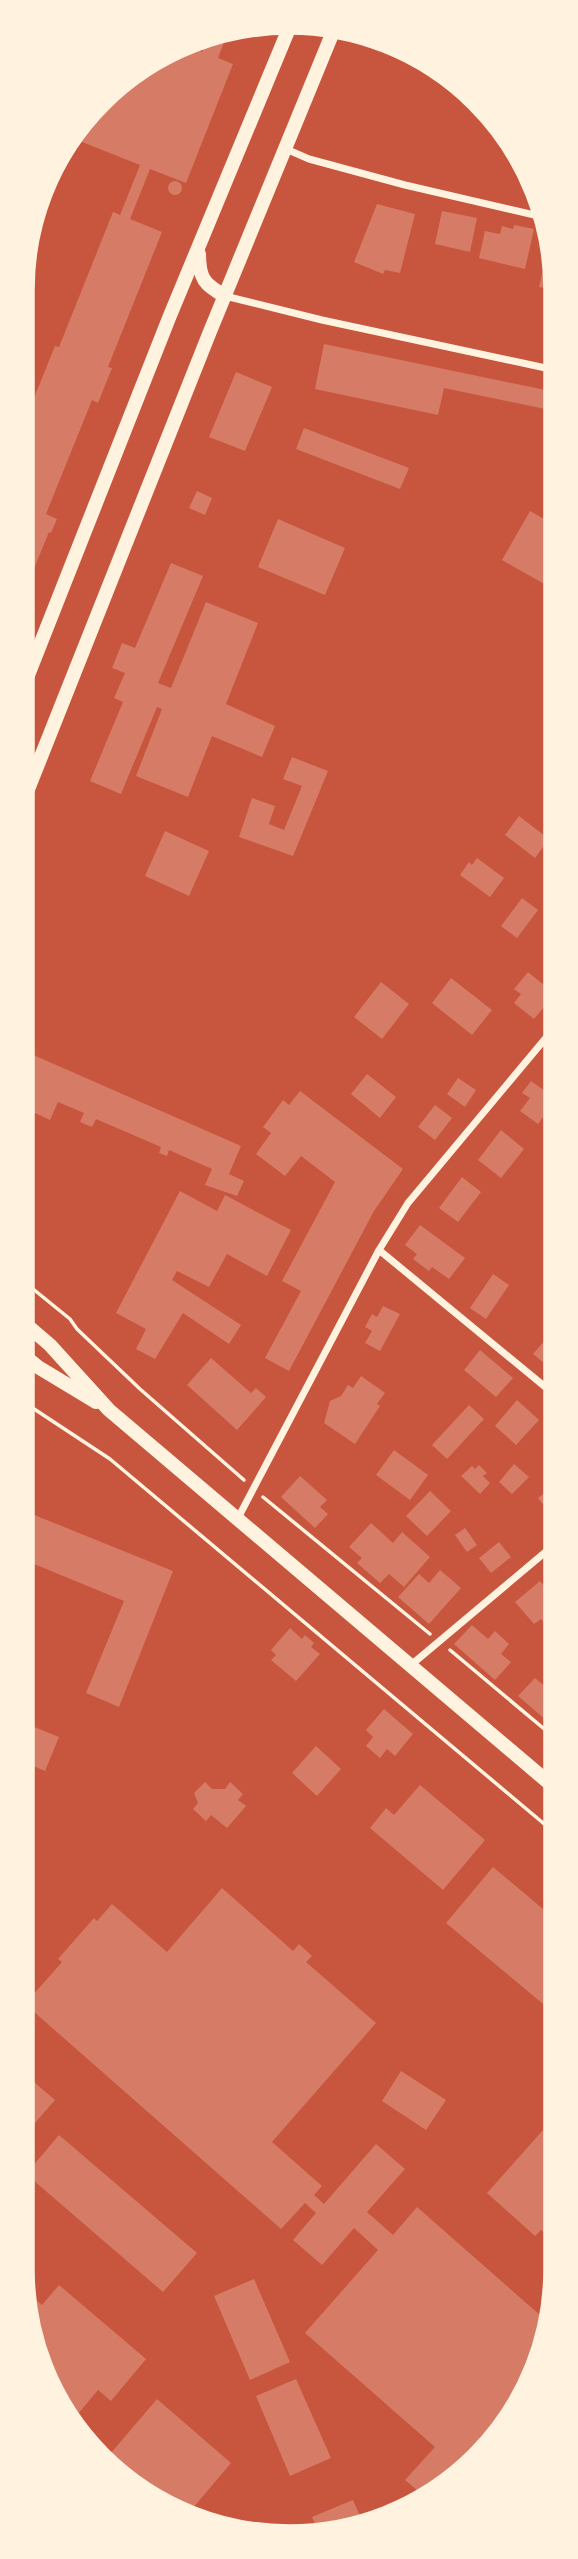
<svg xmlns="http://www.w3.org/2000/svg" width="578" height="2559" font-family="'Work Sans',sans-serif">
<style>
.building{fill:#d67c66}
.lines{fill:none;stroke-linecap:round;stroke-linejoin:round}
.path{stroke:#fff3e0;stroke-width:3.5}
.minor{stroke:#fff3e0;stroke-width:7}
.primary{stroke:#fff3e0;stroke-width:14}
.rim{fill:none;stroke:#fff3e0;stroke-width:3.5}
</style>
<rect width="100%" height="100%" fill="#c8553d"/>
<path class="building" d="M220 30 228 32 218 58 233 64 186 183 150 169 130 219 162 232 108 367 112 368 98 403 92 400 46 514 57 519 51 533 49 532 23 595V425L55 346 59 347 113 212 120 215 140 165 72 138 126 76 187 46 202 52 208 36Z
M168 188a7 7 0 1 1 14 0a7 7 0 1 1-14 0Z
M377 204 415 214 400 273 385 270 383 274 354 262Z
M442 211 477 218 470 252 435 244Z
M514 225 534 229 525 269 479 258 485 231 500 234 502 226 513 229Z
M550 239 555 254V290L539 287Z
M324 344 555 392V411L444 388 438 415 315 389Z
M236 372 272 387 245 451 209 437Z
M304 428 409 468 400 489 296 449Z
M197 491 212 498 205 515 189 508Z
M530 511 555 525V590L502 560Z
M278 519 345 548 325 595 258 567Z
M171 563 203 576 158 683 171 688 206 602 258 623 226 704 275 726 262 757 212 736 188 797 136 776 162 709 157 707 121 794 90 781 123 702 114 698 125 673 112 668 122 643 135 648Z
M292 757 328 771 293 856 239 837 252 798 275 806 269 824 284 830 302 786 283 779Z
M555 794V814L545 807Z
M519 816 549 839 535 858 505 835Z
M165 831 209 851 189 896 145 876Z
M477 858 504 878 490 897 460 875 469 862 472 865Z
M522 898 538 910 517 938 501 926Z
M528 972 555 994 534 1019 514 1003 521 994 514 989Z
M451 978 492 1010 472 1035 432 1003Z
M381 982 409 1004 382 1039 354 1017Z
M22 1050 241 1146 229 1174 244 1181 237 1196 205 1185 212 1169 169 1150 167 1156 159 1153 161 1147 96 1119 92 1127 80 1122 84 1113 58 1102 50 1120 22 1107Z
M367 1074 396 1097 380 1118 351 1094Z
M458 1078 476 1090 465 1107 447 1094Z
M531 1081 555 1098V1101L538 1124 520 1111 530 1098 522 1093Z
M300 1091 403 1169 374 1211 289 1371 265 1358 301 1291 282 1281 335 1182 301 1156 285 1176 256 1154 271 1133 263 1127 283 1100 289 1105Z
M435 1105 452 1118 435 1140 418 1127Z
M501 1130 524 1149 501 1178 478 1160Z
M462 1177 481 1192 458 1222 439 1208Z
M180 1191 217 1211 225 1195 291 1230 267 1276 227 1254 209 1287 177 1271 172 1280 241 1325 229 1344 183 1313 155 1359 136 1349 146 1329 116 1313Z
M420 1225 465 1258 449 1279 432 1267 429 1271 413 1259 417 1254 405 1245Z
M493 1274 509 1285 486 1319 470 1308Z
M383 1306 400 1314 380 1351 365 1343 372 1331 365 1327 372 1314 377 1317Z
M553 1331 555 1333V1372L533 1354Z
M480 1350 513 1378 496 1397 464 1370Z
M211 1358 251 1393 256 1388 266 1397 237 1430 187 1385Z
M361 1376 385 1393 377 1404 380 1406 355 1444 324 1423 330 1401 341 1396 348 1385 353 1388Z
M517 1400 539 1420 516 1445 495 1426Z
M469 1405 484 1419 447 1459 432 1445Z
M394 1450 428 1475 410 1500 376 1475Z
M514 1464 529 1477 512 1494 499 1482Z
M479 1465 487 1473 483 1476 490 1483 480 1494 461 1476 472 1466 475 1469Z
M300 1476 327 1500 320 1507 328 1514 315 1528 281 1497Z
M555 1479V1519L538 1498 547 1491 544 1487Z
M430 1491 451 1511 427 1536 406 1516Z
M22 1510 173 1571 119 1707 86 1693 124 1601 22 1559Z
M371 1523 393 1543 402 1532 430 1557 404 1587 389 1574 380 1583 357 1563 362 1558 349 1547Z
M465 1528 477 1545 467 1552 455 1535Z
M499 1542 511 1557 491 1573 479 1558Z
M440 1570 461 1588 429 1624 398 1597 419 1574 429 1583Z
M540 1581 555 1599V1605L550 1609 555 1614V1626L550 1630 541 1619 534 1624 515 1602Z
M472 1625 488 1639 495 1631 509 1644 501 1654 511 1662 495 1680 454 1644Z
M290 1628 302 1639 305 1635 314 1643 311 1647 320 1654 296 1681 271 1660 276 1655 271 1650Z
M535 1678 555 1695V1713L547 1721 518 1696Z
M384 1709 413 1734 395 1756 387 1749 380 1758 366 1746 373 1737 366 1730Z
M22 1722 59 1737 45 1771 22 1761Z
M316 1746 341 1769 317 1796 292 1773Z
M205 1782 212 1789H225L230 1782 243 1794 238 1800 246 1806 227 1828 211 1815 206 1821 193 1809 198 1803 194 1793Z
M420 1785 485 1840 443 1890 370 1828 386 1808 394 1815Z
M493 1867 555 1919V2014L446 1923Z
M222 1888 293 1951 299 1944 312 1956 306 1962 376 2023 272 2142 322 2186 314 2195 324 2204 376 2144 405 2169 367 2212 393 2235 417 2207 549 2323 522 2401 452 2482 425 2497 405 2480 435 2447 305 2333 378 2250 354 2228 322 2265 293 2240 316 2213 305 2203 281 2229 25 2004 62 1962 58 1959 94 1918 97 1921 112 1904 167 1952Z
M21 2071 55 2100 21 2139Z
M401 2071 446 2100 426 2130 382 2101Z
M543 2130 555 2141V2242L541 2230 535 2236 487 2193Z
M59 2135 197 2253 163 2292 26 2174Z
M254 2279 290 2362 250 2380 214 2296Z
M59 2285 146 2359 111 2401 98 2390 72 2421 41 2372 25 2291 42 2305Z
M296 2379 331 2458 290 2476 256 2396Z
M157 2399 231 2463 187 2515 170 2510 105 2460Z
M353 2500 364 2525 318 2531 312 2517Z"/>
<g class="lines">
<path class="path" d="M22 1280 70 1319 77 1329 140 1389 244 1480
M22 1401 110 1459 555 1833
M263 1497 430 1634
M450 1650 555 1738"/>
<path class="minor" d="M286 149 309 159 405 185 543 217
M225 296 322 320 555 370
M379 1250 555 1395
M238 1518 379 1250 408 1203 555 1027
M411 1665 555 1544"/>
<path class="primary" d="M199 254C199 279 205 285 225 296
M23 688 169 318 290 26
M23 802 209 334 335 27
M22 1321 50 1345 109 1410 555 1788
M22 1354 38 1367 96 1402"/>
</g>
<path d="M0 0H578V2559H0ZM289 33H289A256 256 0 0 1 545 289V2270A256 256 0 0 1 289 2526H289A256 256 0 0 1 33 2270V289A256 256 0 0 1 289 33Z" fill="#fff3e0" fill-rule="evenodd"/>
<path class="rim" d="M289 33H289A256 256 0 0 1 545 289V2270A256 256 0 0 1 289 2526H289A256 256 0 0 1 33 2270V289A256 256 0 0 1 289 33Z"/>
</svg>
